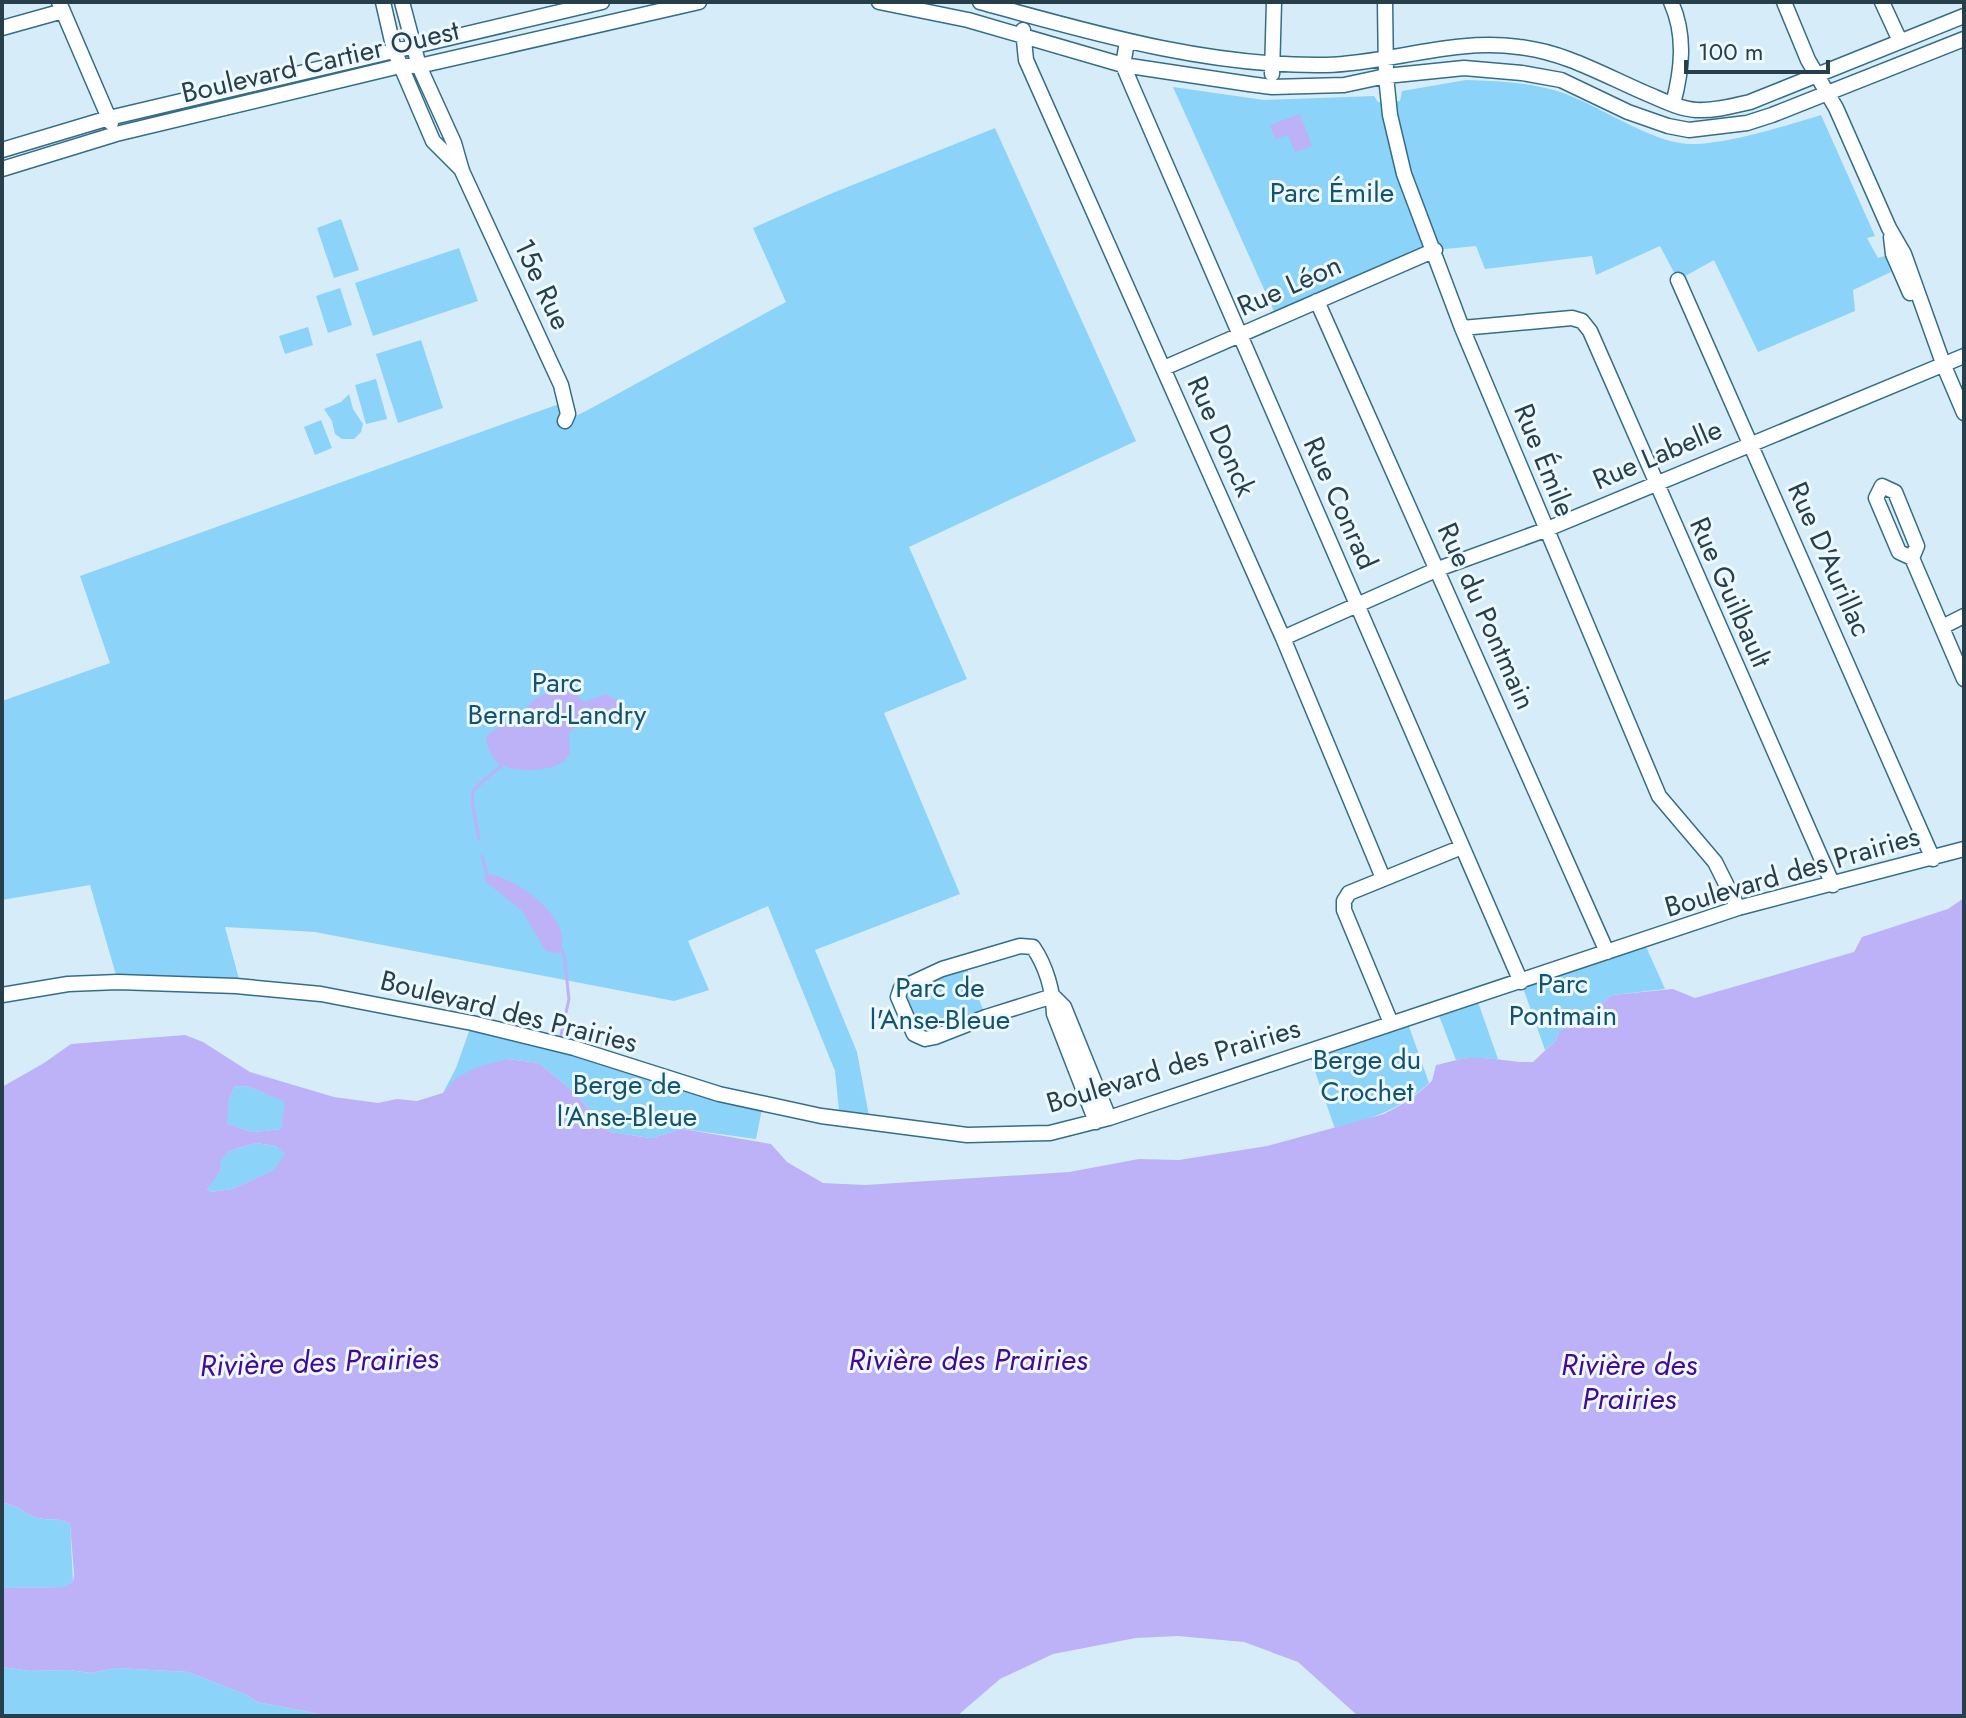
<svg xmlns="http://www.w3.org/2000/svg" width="1966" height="1718" font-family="Jost,sans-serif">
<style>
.green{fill:#8bd3f8}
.water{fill:#bdb2f8;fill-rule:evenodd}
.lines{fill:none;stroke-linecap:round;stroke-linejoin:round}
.stream{stroke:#bdb2f8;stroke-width:3}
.minor-casing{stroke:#346d89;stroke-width:17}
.minor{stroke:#fff;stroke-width:14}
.labels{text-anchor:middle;stroke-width:6;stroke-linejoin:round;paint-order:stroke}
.street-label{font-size:28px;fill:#273f4b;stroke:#edf8ff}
.park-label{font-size:28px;fill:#125470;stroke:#edf8ff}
.water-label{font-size:30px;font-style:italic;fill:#450997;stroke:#edf8ff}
</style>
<rect width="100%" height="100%" fill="#d6edf9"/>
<path class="green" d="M1466 80C1496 81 1528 82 1557 91 1597 103 1648 142 1689 144 1725 145 1785 126 1821 115L1875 236 1867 238 1878 258 1885 256 1891 272 1853 290 1855 311 1758 352 1714 260 1678 280 1660 246 1596 275 1592 256 1485 269 1476 246 1435 250 1277 318 1173 87 1264 100 1374 96 1378 102 1400 101 1402 91Z
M995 128 1136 441 909 547 967 679 884 713 960 894 815 950 857 1052 869 1116 839 1110 835 1071 768 906 688 941 709 990 674 1001 315 932 225 927 239 979 116 975 90 885 2 900V701L110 663 80 576 559 404 565 421 586 411 786 302 753 228 830 194Z
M341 219 359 270 334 278 317 228Z
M459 248 478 301 373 336 355 283Z
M340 288 352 325 328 333 316 296Z
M308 327 313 345 285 354 279 336Z
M421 340 443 408 398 423 376 354Z
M376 379 387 419 366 424 355 385Z
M349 394 353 409 363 424 361 432 354 439H342L335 434 332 421 324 409 341 402Z
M321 420 332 448 315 455 304 427Z
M1643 940 1665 989 1612 995 1579 1023 1559 1031 1556 1040 1545 1050 1521 982Z
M965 964 986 1017 935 1037 914 1034 901 988Z
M1478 1002 1498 1059 1468 1058 1456 1060 1436 1008Z
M1406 1018 1429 1083C1399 1110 1373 1118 1335 1129L1308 1051Z
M472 1023 763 1104 756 1139 683 1129 651 1138 610 1132 575 1093 539 1063 508 1059 443 1093 456 1068Z
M235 1086 250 1087 286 1102 281 1129 253 1132 226 1124 229 1100Z
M256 1143 276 1146 286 1154 275 1170 232 1189 211 1192 206 1188 221 1170 219 1162 228 1151Z
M2 1503C19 1505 24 1514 38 1518 50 1521 59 1517 70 1524L73 1582 63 1587 2 1588Z
M2 1667 30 1671 69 1670 91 1673 116 1668 188 1672 247 1695 257 1702 330 1716H2Z"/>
<path class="water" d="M1300 114 1312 146 1295 152 1288 135 1275 139 1270 125Z
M564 689 574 693 584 702 606 694 619 701 622 711 613 723 576 727 569 733 570 753C568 756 564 762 561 763 549 772 508 773 497 762 490 756 488 747 486 738 496 725 508 724 523 721 530 694 539 697 564 689Z
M488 874C517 878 577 920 559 954L546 951 522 911 486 882 484 877Z
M1964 898 1963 1716H1358L1298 1662 1244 1642 1178 1636 1136 1638 1053 1654 1000 1679 957 1716H330L257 1702 247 1695 188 1672 116 1668 91 1673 69 1670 30 1671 2 1667V1588L63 1587 73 1582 74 1574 70 1524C59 1517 50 1521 38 1518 24 1514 19 1505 2 1503V1087L44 1063 71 1044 185 1035 203 1042 250 1072 334 1097 378 1103 397 1099 417 1101 443 1093 456 1078 477 1067 508 1059 539 1063 575 1093 610 1132 651 1138 683 1129 771 1144 787 1162 823 1183 865 1185 1069 1172 1139 1159 1179 1160 1267 1146 1384 1114 1411 1099 1432 1081 1436 1065C1446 1063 1457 1059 1468 1058 1490 1056 1511 1063 1533 1062L1556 1040 1559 1031 1579 1023 1612 995 1673 989 1695 998 1854 952 1862 937 1948 909ZM235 1086 250 1087 285 1102 281 1129 253 1132 227 1124 229 1100ZM256 1143 276 1146 285 1154 274 1170 232 1189 211 1192 207 1189 221 1170 220 1162 228 1151Z"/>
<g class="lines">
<path class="stream" d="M479 839 472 801 473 790 501 766
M482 856 487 875
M561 949 564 955 569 999 561 1035"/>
<defs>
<path id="minor" d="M59 2 111 123
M383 2 394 50 433 141 462 170
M402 2 419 66 454 143 462 171 561 385 568 414 565 421
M879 2 968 20 1123 65 1249 84 1272 87 1344 85 1386 76 1464 68 1522 73 1561 80 1628 112 1668 126 1689 130 1747 123 1772 115 1964 39
M980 2C1093 33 1208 67 1326 65 1391 63 1454 38 1519 47 1566 52 1607 77 1650 95 1664 101 1680 109 1696 110 1714 111 1733 106 1750 102L1964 16
M1385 2 1386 76 1390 115 1404 174 1462 328 1659 796 1715 862 1738 908
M1671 2C1686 35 1682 70 1673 104
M1784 2 1808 60 1836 108 1889 228 1904 254 1944 366 1964 413
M1882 2 1900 41
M2 28 63 11
M1023 30 1026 60 1283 638 1383 878
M1127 42 1123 65 1131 84 1521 982
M1272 74 1274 2
M2 150 109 118 602 2
M2 169 116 134 400 66H419L699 2
M1891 237 1893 254 1910 293
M1678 280 1933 859
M1317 301 1607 952
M1462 328 1572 318 1582 321 1590 331 1833 885
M1164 368 1435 250
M1912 558 1917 546 1895 492 1882 486 1876 498 1899 552 1912 558 1964 679
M1942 627 1964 616
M1283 638 1438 569 1545 530 1964 356
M2 995 68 984 118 982 236 986 321 994 472 1023 574 1048 719 1094 821 1116 967 1135 1050 1133 1109 1118 1738 908 1964 849
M1053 996 986 1017 935 1037 925 1039 914 1034 898 997 901 988 942 969 1020 946 1033 947C1046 966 1053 991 1054 1014L1096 1122
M1053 996 1064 1007 1109 1118
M1391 1023 1344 910V901L1349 893 1462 847"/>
</defs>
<use href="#minor" class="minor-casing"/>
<use href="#minor" class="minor"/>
</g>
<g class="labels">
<g class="street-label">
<text transform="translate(320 61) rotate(-13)" y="10">Boulevard Cartier Ouest</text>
<text transform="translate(543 284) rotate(65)" y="10">15e Rue</text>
<text transform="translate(1289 285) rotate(-24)" y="10">Rue Léon</text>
<text transform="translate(1222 436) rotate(66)" y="10">Rue Donck</text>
<text transform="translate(1657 454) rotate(-23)" y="10">Rue Labelle</text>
<text transform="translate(1545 460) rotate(68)" y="10">Rue Émile</text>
<text transform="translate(1341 503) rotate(66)" y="10">Rue Conrad</text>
<text transform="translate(1830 559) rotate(66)" y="10">Rue D'Aurillac</text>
<text transform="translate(1731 592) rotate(66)" y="10">Rue Guilbault</text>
<text transform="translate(1487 616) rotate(66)" y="10">Rue du Pontmain</text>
<text transform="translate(1792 871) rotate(-16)" y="10">Boulevard des Prairies</text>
<text transform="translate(509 1011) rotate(14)" y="10">Boulevard des Prairies</text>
<text transform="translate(1173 1065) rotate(-17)" y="10">Boulevard des Prairies</text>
</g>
<g class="park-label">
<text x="1332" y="202">Parc Émile</text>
<text x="557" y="692">Parc<tspan x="557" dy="32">Bernard-Landry</tspan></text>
<text x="1563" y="993">Parc<tspan x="1563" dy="32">Pontmain</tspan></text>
<text x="940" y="997">Parc de<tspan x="940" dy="32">l'Anse-Bleue</tspan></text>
<text x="1367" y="1069">Berge du<tspan x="1367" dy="32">Crochet</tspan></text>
<text x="627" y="1094">Berge de<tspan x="627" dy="32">l'Anse-Bleue</tspan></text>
</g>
<g class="water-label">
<text x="968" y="1370">Rivière des Prairies</text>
<text transform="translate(319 1362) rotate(-2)" y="10">Rivière des Prairies</text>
<text x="1629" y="1375">Rivière des<tspan x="1629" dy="34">Prairies</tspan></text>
</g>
</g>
<rect width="1966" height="1718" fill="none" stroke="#273f4b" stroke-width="8"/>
<path d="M1686 60v12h142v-12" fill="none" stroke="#273f4b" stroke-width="4"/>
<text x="1698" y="60" font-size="24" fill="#273f4b" stroke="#edf8ff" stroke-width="6" paint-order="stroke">100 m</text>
</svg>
